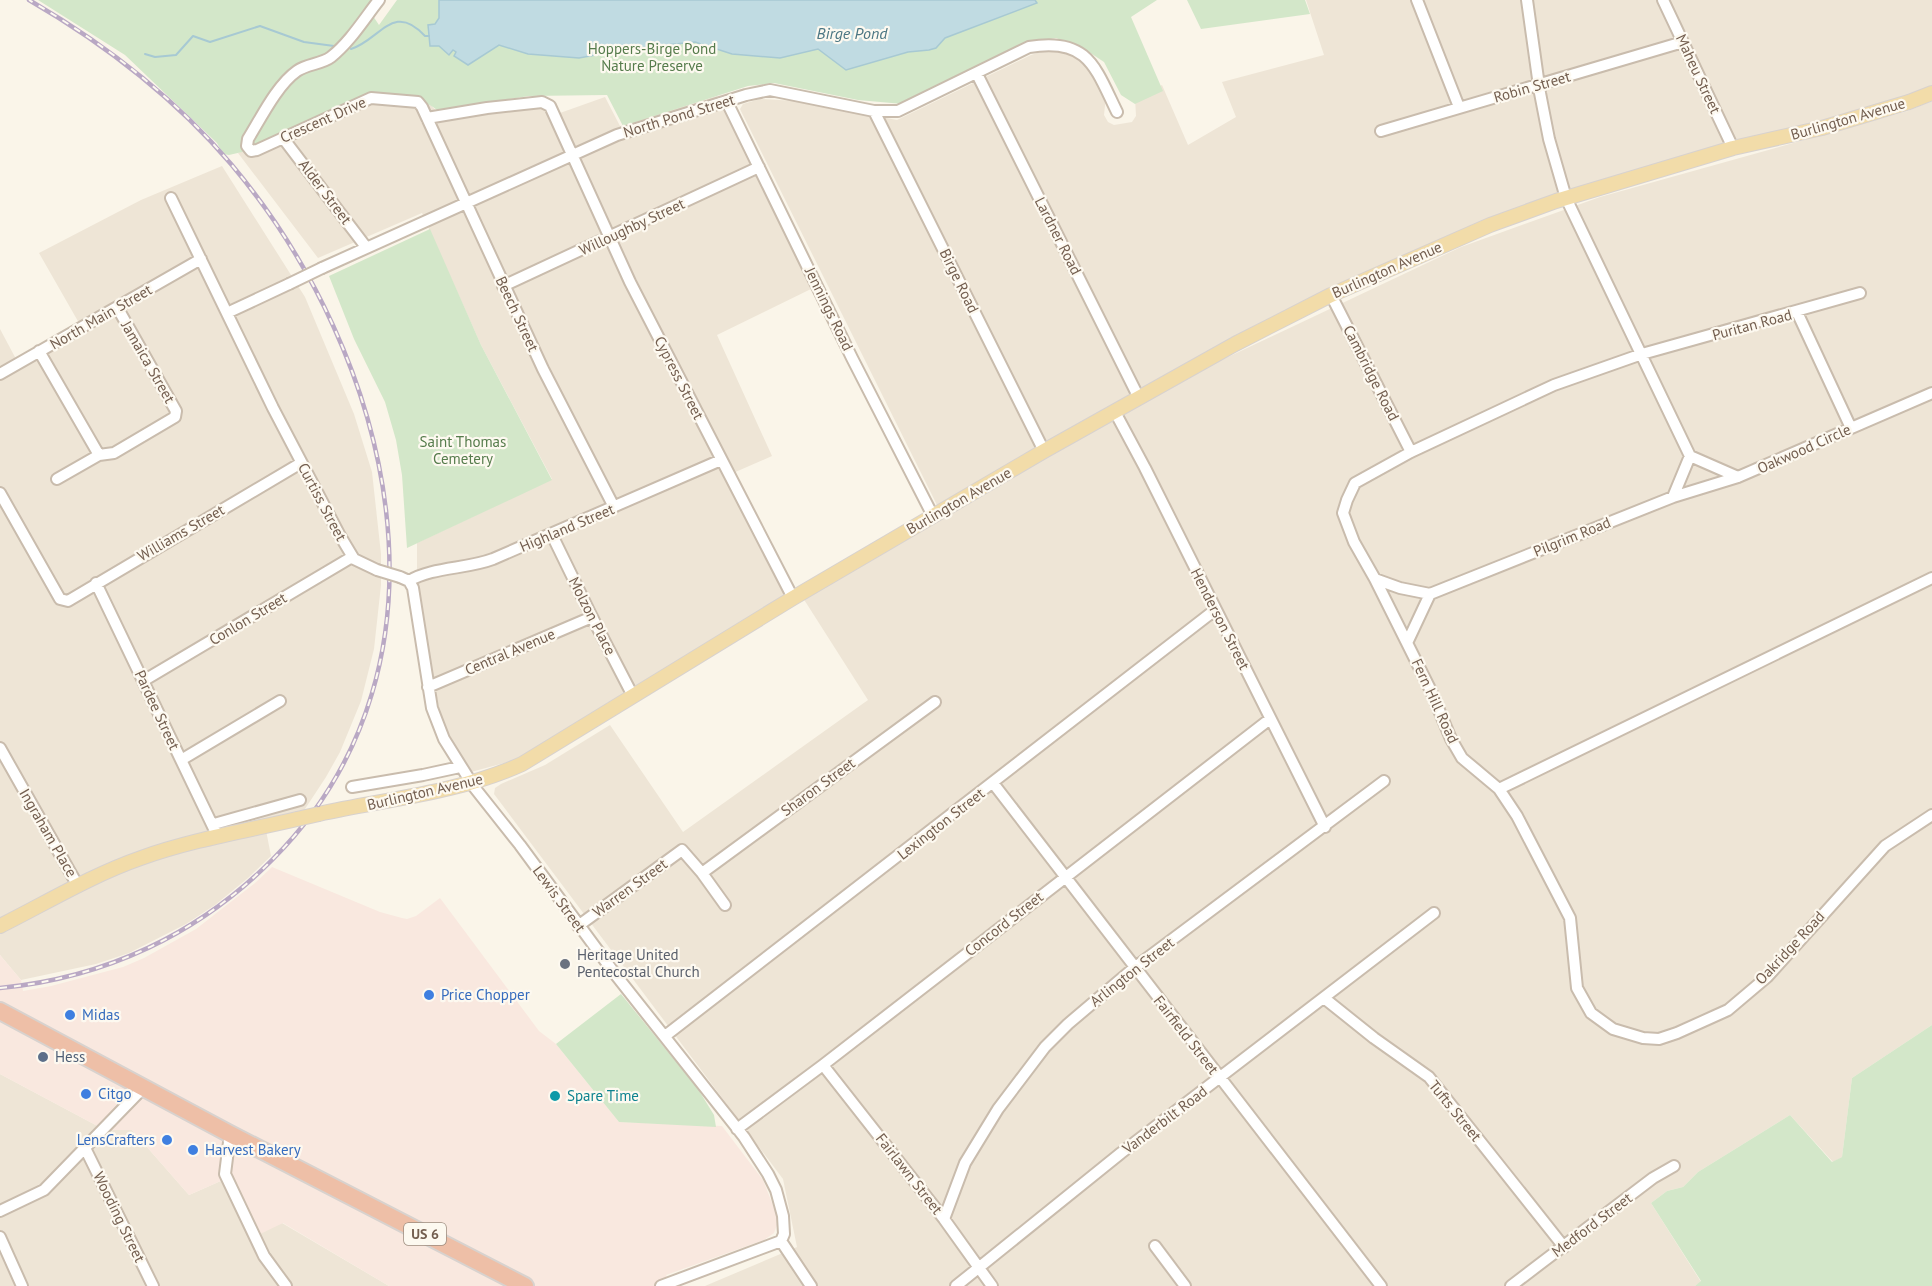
<svg xmlns="http://www.w3.org/2000/svg" width="1932" height="1286" font-family="'PT Sans',sans-serif">
<style>
.residential{fill:#eee5d6}
.commercial{fill:#f9e8df}
.green{fill:#d3e7c9}
.water{fill:#c0dbe2;stroke:#a7c9d3;stroke-width:1.5}
.lines{fill:none;stroke-linecap:round;stroke-linejoin:round}
.stream{stroke:#a7c9d3;stroke-width:2}
.minor-casing{stroke:#c9bcad;stroke-width:14}
.major-casing{stroke:#d8d2ce;stroke-width:16}
.highway-casing{stroke:#d8d2ce;stroke-width:20}
.minor{stroke:#fff;stroke-width:10}
.major{stroke:#f2dca9;stroke-width:14}
.highway{stroke:#eebfa7;stroke-width:16}
.rail-casing{stroke:#b9a8c4;stroke-width:4.5}
.rail{stroke:#fdf9f0;stroke-width:2;stroke-dasharray:7;stroke-linecap:butt}
.minor-bridge-casing{stroke:#c9bcad;stroke-width:14;stroke-linecap:butt}
.major-bridge-casing{stroke:#d8d2ce;stroke-width:16;stroke-linecap:butt}
.minor-bridge{stroke:#fff;stroke-width:10}
.major-bridge{stroke:#f2dca9;stroke-width:14}
.worship-dot{fill:#6b7280;stroke:#fdf9f0;stroke-width:2}
.shop-dot{fill:#3f7fe0;stroke:#fdf9f0;stroke-width:2}
.service-dot{fill:#5c6f8a;stroke:#fdf9f0;stroke-width:2}
.culture-dot{fill:#0f9aa8;stroke:#fdf9f0;stroke-width:2}
.labels{text-anchor:middle;stroke-width:4.5;stroke-linejoin:round;paint-order:stroke}
.shield{fill:#fdf9f0;stroke:#9c8c7f;stroke-width:1.5}
.shield-label{font-size:14px;font-weight:bold;fill:#735e4f}
.park-label{font-size:15px;fill:#567c4c;stroke:#fdf9f0}
.street-label{font-size:15px;fill:#735e4f;stroke:#fdf9f0}
.worship-label{font-size:15px;fill:#5b616d;stroke:#fdf9f0;text-anchor:start}
.shop-label{font-size:15px;fill:#366cbe;stroke:#fdf9f0;text-anchor:start}
.service-label{font-size:15px;fill:#4e5e75;stroke:#fdf9f0;text-anchor:start}
.culture-label{font-size:15px;fill:#0d838f;stroke:#fdf9f0;text-anchor:start}
.water-label{font-size:16px;font-style:italic;fill:#4b7683;stroke:#fdf9f0}
</style>
<rect width="100%" height="100%" fill="#faf5e9"/>
<path class="residential" d="M1306 0H1932V85L1901 100 1780 131 1394 262 1338 284 1203 356 940 506 937 505 740 109 743 104 760 99 796 101 897 120 1031 55 1053 48 1064 50 1082 58 1093 71 1106 96 1104 115 1108 122 1114 125 1132 122 1136 116 1135 98 1162 85 1188 145 1236 117 1222 82 1324 55Z
M369 93 423 96 437 112 533 98 549 100 560 113 605 97 620 126 717 96 813 288 717 335 772 456 724 477 783 591V597L519 759 471 772 441 720 417 584V543L552 479 481 345 422 213 318 258 238 153Z
M1932 101V1025L1852 1078 1842 1157 1833 1162 1790 1115 1698 1172 1683 1187 1667 1191 1651 1203 1701 1282 1695 1286H705L797 1247 783 1179 494 794 495 788 501 784 545 765 610 725 683 832 868 700 803 598 1194 373 1461 247 1600 197 1908 111Z
M222 166 305 297 354 414 372 472 381 554V585L374 649 361 701 340 752 326 777 303 812 264 820 271 856 248 878 215 905 186 924 129 953 96 964 21 980 0 955V329L16 359 79 323 39 253 141 200Z
M0 1074 105 1130H132L189 1195 223 1180 282 1223 389 1286H0Z"/>
<path class="commercial" d="M272 867 380 912 402 918 407 919 416 916 440 898 539 1031 556 1044 619 1122 722 1126 763 1180 776 1213 777 1225 774 1233 764 1240 666 1275 670 1286H389L283 1223 252 1238 223 1180 189 1195 132 1130H105L0 1074V955L21 980 23 991 51 986 123 967 144 958 196 929 255 883Z"/>
<path class="green" d="M38 0H382L373 16 379 25 397 0H1157L1131 17 1163 91 1135 104 1121 95 1104 62 1083 48 1056 38 1027 44 903 104 858 100 774 83 748 86 623 126 607 95 529 96 437 110C421 96 390 93 369 93L242 152 229 155 223 154 217 143 125 55Z
M1187 0H1305L1310 14 1201 29Z
M430 229 481 345 552 480 407 548 402 475 396 440 385 402 354 339 329 276Z
M621 994 698 1089 714 1115 716 1127 619 1122 556 1044Z
M1932 1025V1286H1695L1701 1281 1651 1203 1667 1191 1683 1187 1698 1172 1790 1115 1832 1162 1842 1157 1852 1078Z"/>
<path class="water" d="M439 0H1035L1037 3 945 38 936 48 929 50 908 52 846 70 818 49 780 58 732 54 695 42 634 48 579 58 528 54 499 45 468 65 454 56 456 52 453 50 449 55 439 46H430L428 25 435 24 439 18Z"/>
<g class="lines">
<path class="stream" d="M351 49C380 40 393 1 425 36H429
M145 54 155 57 176 55 193 36 210 42 260 26 304 42 334 46"/>
<defs>
<path id="minor" d="M379 0C364 19 350 42 331 57 322 64 307 64 297 71 277 85 261 118 248 139L247 146 251 151 257 150 371 98 418 102 422 107 543 369 614 507
M1417 0 1459 107
M1527 0 1540 93 1549 139 1566 198 1690 456 1738 477
M1663 0 1733 148
M977 74 1139 398
M727 102 852 358 933 516
M874 111 1044 451
M427 118 487 108 542 102 550 106 630 282 793 598
M1381 131 1683 42
M283 138 366 247
M171 198 273 408 339 534 354 559 377 570
M322 268 617 135 746 95 770 90 874 111H898L1029 47C1088 37 1095 67 1117 112
M503 286 759 167
M1860 293 1642 354 1554 385 1411 452 1355 483 1347 500 1343 513 1354 542 1375 579 1431 691 1451 739 1462 758 1499 789 1517 816 1570 918 1577 988 1591 1013 1613 1029 1643 1038 1659 1039 1677 1033 1728 1010 1767 977 1885 846 1932 815
M1331 295 1411 452
M1797 312 1851 428
M227 313 289 284
M39 351 99 455
M0 374 201 259
M1115 412 1145 468 1325 827
M57 479 99 455 114 453 175 417 176 411 117 307
M0 493 60 599 68 601 301 463
M1673 497 1690 456
M552 535 592 617 633 696
M400 577 409 581 413 588 432 708 444 739 474 787 520 845 615 974 744 1137 768 1174 776 1190 783 1216 784 1234 781 1241
M1375 579 1400 588 1430 594
M409 581C432 567 467 569 493 559L721 460
M96 583 218 837
M1407 643 1430 594 1673 497 1738 477 1932 393
M143 681 352 557
M428 687 592 617
M0 748 78 886
M181 760 280 701
M993 783 1381 1286
M352 787 423 775 460 767
M1499 789 1932 578
M214 824 300 800
M702 873 935 702
M578 926 682 850 702 873 725 905
M1324 998 1374 1038 1429 1077 1564 1247
M665 1036 1215 610
M823 1065 944 1219 992 1286
M737 1129 823 1065 1270 719
M230 1134 225 1174 264 1256 286 1286
M85 1148 153 1286
M0 1211 44 1190 144 1087
M944 1219 965 1163 998 1109 1045 1047 1068 1024 1134 968 1384 781
M0 1237 22 1286
M781 1241 811 1286
M1155 1246 1185 1286
M661 1286 781 1241
M956 1286 1121 1153 1434 913
M1511 1286 1653 1178 1674 1166"/>
<path id="major" d="M319 814C387 799 458 793 522 764L793 598 1044 451 1235 344 1331 295 1490 225 1556 201 1733 148 1822 128 1909 102 1932 93
M0 926C46 903 92 875 141 858 191 840 245 831 297 819"/>
<path id="highway" d="M0 1011 230 1134 525 1286"/>
</defs>
<use href="#minor" class="minor-casing"/>
<use href="#major" class="major-casing"/>
<use href="#highway" class="highway-casing"/>
<use href="#minor" class="minor"/>
<use href="#major" class="major"/>
<use href="#highway" class="highway"/>
<defs>
<path id="rail" d="M0 988C105 978 199 934 273 859 469 662 392 355 231 164 173 96 105 44 29 0"/>
</defs>
<use href="#rail" class="rail-casing"/>
<use href="#rail" class="rail"/>
<defs>
<path id="minor-bridge" d="M289 284 322 268
M377 570 400 577"/>
<path id="major-bridge" d="M297 819 319 814"/>
</defs>
<use href="#minor-bridge" class="minor-bridge-casing"/>
<use href="#major-bridge" class="major-bridge-casing"/>
<use href="#minor-bridge" class="minor-bridge"/>
<use href="#major-bridge" class="major-bridge"/>
</g>
<circle class="worship-dot" cx="565" cy="964" r="6"/>
<g class="shop-dot">
<circle cx="429" cy="995" r="6"/>
<circle cx="70" cy="1015" r="6"/>
<circle cx="86" cy="1094" r="6"/>
<circle cx="167" cy="1140" r="6"/>
<circle cx="193" cy="1150" r="6"/>
</g>
<circle class="service-dot" cx="43" cy="1057" r="6"/>
<circle class="culture-dot" cx="555" cy="1096" r="6"/>
<g class="labels">
<rect class="shield" x="404" y="1223" width="42" height="22" rx="4.5"/>
<g class="shield-label">
<text x="425" y="1239">US 6</text>
</g>
<g class="park-label">
<text x="652" y="54">Hoppers-Birge Pond<tspan x="652" dy="17">Nature Preserve</tspan></text>
<text x="463" y="447">Saint Thomas<tspan x="463" dy="17">Cemetery</tspan></text>
</g>
<g class="street-label">
<text transform="translate(1698 74) rotate(65)" y="5">Maheu Street</text>
<text transform="translate(1532 87) rotate(-16)" y="5">Robin Street</text>
<text transform="translate(679 116) rotate(-17)" y="5">North Pond Street</text>
<text transform="translate(1848 119) rotate(-16)" y="5">Burlington Avenue</text>
<text transform="translate(323 120) rotate(-24)" y="5">Crescent Drive</text>
<text transform="translate(325 192) rotate(53)" y="5">Alder Street</text>
<text transform="translate(632 227) rotate(-25)" y="5">Willoughby Street</text>
<text transform="translate(1058 236) rotate(63)" y="5">Lardner Road</text>
<text transform="translate(1387 270) rotate(-24)" y="5">Burlington Avenue</text>
<text transform="translate(959 281) rotate(64)" y="5">Birge Road</text>
<text transform="translate(829 309) rotate(64)" y="5">Jennings Road</text>
<text transform="translate(517 314) rotate(65)" y="5">Beech Street</text>
<text transform="translate(101 317) rotate(-30)" y="5">North Main Street</text>
<text transform="translate(1752 325) rotate(-15)" y="5">Puritan Road</text>
<text transform="translate(148 362) rotate(60)" y="5">Jamaica Street</text>
<text transform="translate(1371 373) rotate(63)" y="5">Cambridge Road</text>
<text transform="translate(679 378) rotate(63)" y="5">Cypress Street</text>
<text transform="translate(1804 449) rotate(-24)" y="5">Oakwood Circle</text>
<text transform="translate(959 501) rotate(-30)" y="5">Burlington Avenue</text>
<text transform="translate(322 502) rotate(62)" y="5">Curtiss Street</text>
<text transform="translate(567 528) rotate(-23)" y="5">Highland Street</text>
<text transform="translate(181 533) rotate(-30)" y="5">Williams Street</text>
<text transform="translate(1572 537) rotate(-22)" y="5">Pilgrim Road</text>
<text transform="translate(592 616) rotate(63)" y="5">Molzon Place</text>
<text transform="translate(248 619) rotate(-31)" y="5">Conlon Street</text>
<text transform="translate(1220 619) rotate(63)" y="5">Henderson Street</text>
<text transform="translate(510 652) rotate(-23)" y="5">Central Avenue</text>
<text transform="translate(1435 701) rotate(65)" y="5">Fern Hill Road</text>
<text transform="translate(157 710) rotate(65)" y="5">Pardee Street</text>
<text transform="translate(818 787) rotate(-36)" y="5">Sharon Street</text>
<text transform="translate(425 792) rotate(-13)" y="5">Burlington Avenue</text>
<text transform="translate(941 824) rotate(-38)" y="5">Lexington Street</text>
<text transform="translate(48 833) rotate(60)" y="5">Ingraham Place</text>
<text transform="translate(630 888) rotate(-36)" y="5">Warren Street</text>
<text transform="translate(559 899) rotate(54)" y="5">Lewis Street</text>
<text transform="translate(1004 924) rotate(-38)" y="5">Concord Street</text>
<text transform="translate(1790 948) rotate(-47)" y="5">Oakridge Road</text>
<text transform="translate(1132 972) rotate(-38)" y="5">Arlington Street</text>
<text transform="translate(1186 1035) rotate(52)" y="5">Fairfield Street</text>
<text transform="translate(1455 1111) rotate(51)" y="5">Tufts Street</text>
<text transform="translate(1165 1120) rotate(-37)" y="5">Vanderbilt Road</text>
<text transform="translate(909 1174) rotate(52)" y="5">Fairlawn Street</text>
<text transform="translate(119 1217) rotate(64)" y="5">Wooding Street</text>
<text transform="translate(1592 1225) rotate(-37)" y="5">Medford Street</text>
</g>
<g class="worship-label">
<text x="577" y="960">Heritage United<tspan x="577" dy="17">Pentecostal Church</tspan></text>
</g>
<g class="shop-label">
<text x="441" y="1000">Price Chopper</text>
<text x="82" y="1020">Midas</text>
<text x="98" y="1099">Citgo</text>
<text x="155" y="1145" text-anchor="end">LensCrafters</text>
<text x="205" y="1155">Harvest Bakery</text>
</g>
<g class="service-label">
<text x="55" y="1062">Hess</text>
</g>
<g class="culture-label">
<text x="567" y="1101">Spare Time</text>
</g>
<g class="water-label">
<text x="852" y="39">Birge Pond</text>
</g>
</g>
</svg>
